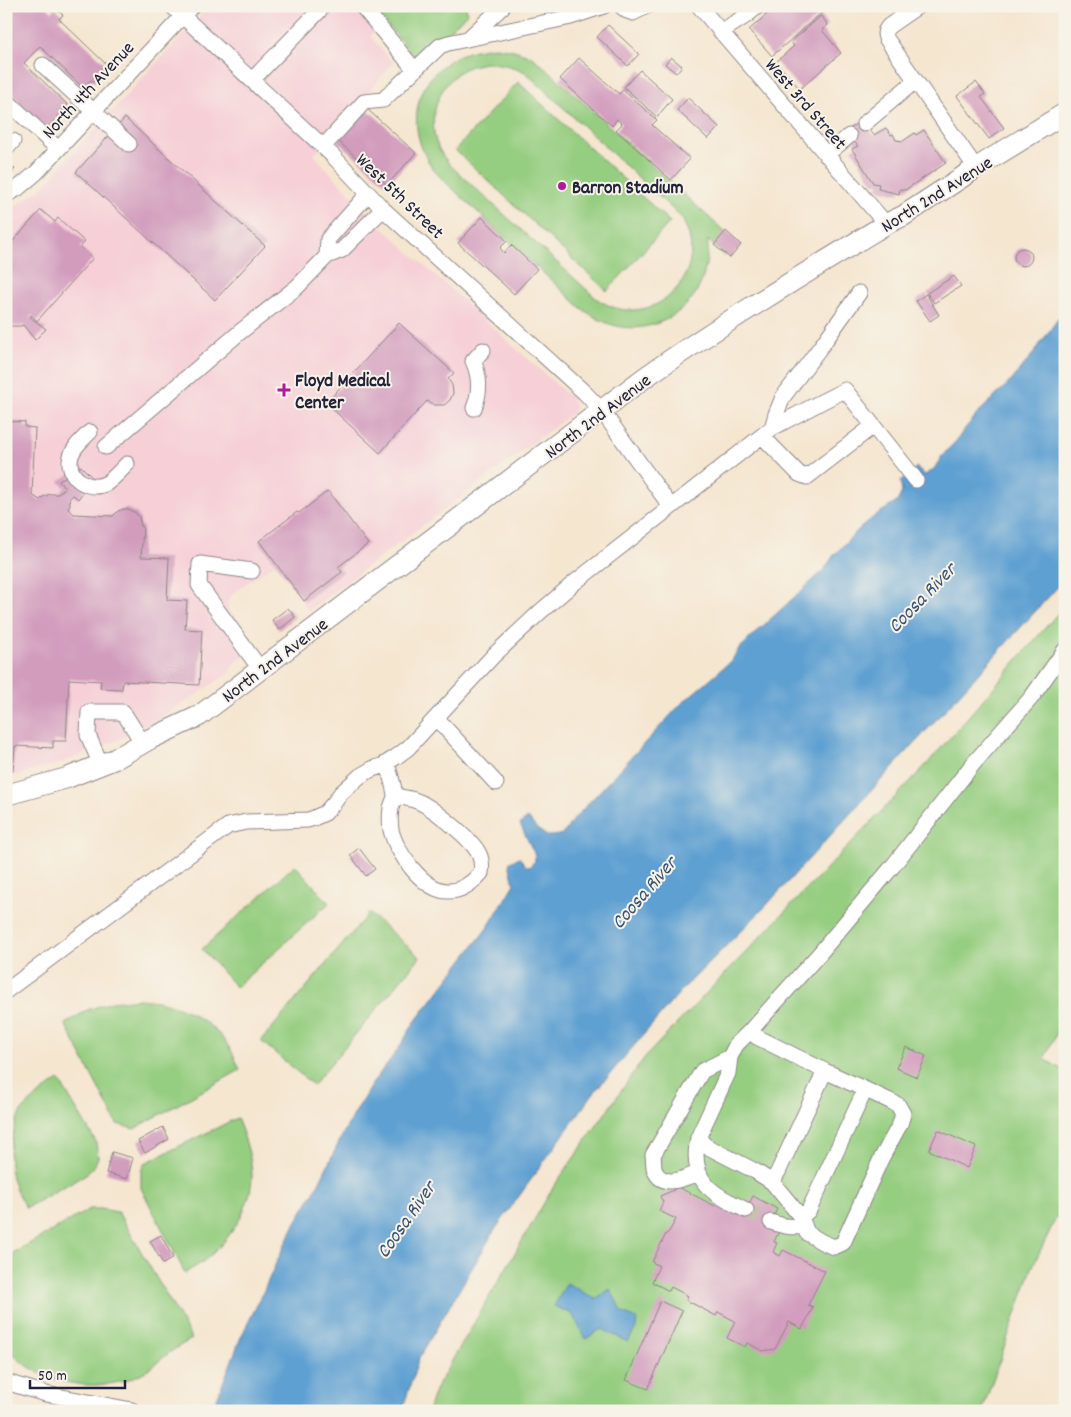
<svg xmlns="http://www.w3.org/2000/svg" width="1071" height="1417" font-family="Dekko,sans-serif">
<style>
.built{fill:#f6cfd7}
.green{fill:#96ce81;stroke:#5c785e;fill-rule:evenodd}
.water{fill:#5fa0d2;stroke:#406186}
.building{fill:#d29cbd}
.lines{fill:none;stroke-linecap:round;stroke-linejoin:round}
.minor-tunnel{stroke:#cbbfb2;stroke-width:15;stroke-dasharray:15 8;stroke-linecap:butt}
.minor-casing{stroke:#8c8486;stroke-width:17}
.major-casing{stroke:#8c8486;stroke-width:22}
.minor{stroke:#fff;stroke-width:15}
.major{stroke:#fff;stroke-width:20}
.poi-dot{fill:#b5179e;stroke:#f7f3e8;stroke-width:2}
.labels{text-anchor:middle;stroke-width:4;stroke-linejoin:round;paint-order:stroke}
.street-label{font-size:19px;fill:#22223b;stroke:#f7f3e8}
.poi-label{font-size:19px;font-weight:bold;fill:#22223b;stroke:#f7f3e8;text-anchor:start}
.water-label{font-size:20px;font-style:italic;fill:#3a5477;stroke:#f7f3e8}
</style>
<rect width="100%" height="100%" fill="#f7f3e8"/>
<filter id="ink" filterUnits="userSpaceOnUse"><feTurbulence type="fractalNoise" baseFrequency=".02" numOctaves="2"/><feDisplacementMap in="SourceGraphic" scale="10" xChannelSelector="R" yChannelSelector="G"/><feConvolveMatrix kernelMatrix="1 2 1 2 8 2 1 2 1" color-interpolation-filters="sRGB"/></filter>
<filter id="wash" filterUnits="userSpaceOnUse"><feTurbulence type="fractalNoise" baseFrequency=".0096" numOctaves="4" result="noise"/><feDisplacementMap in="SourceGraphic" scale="20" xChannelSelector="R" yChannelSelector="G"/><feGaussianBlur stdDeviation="1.12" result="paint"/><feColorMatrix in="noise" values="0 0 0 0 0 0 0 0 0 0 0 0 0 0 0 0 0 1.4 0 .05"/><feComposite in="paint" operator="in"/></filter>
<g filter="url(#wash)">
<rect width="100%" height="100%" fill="#f5e6d0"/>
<path class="built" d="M209 6H368L383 23 370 36 393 63 314 155 377 223 571 398 575 405 574 412 565 419 308 611 276 563 235 591 228 599V610L259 648 234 663 229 673 161 718 124 737 64 762 6 778V212L40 190 58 170Z"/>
<path class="green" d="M371 6H466L467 14 417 59Z
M495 47 514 50 531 56 549 71 737 243 725 256 708 240C708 256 706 271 700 285 687 315 649 334 617 326 603 323 592 316 580 307L440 177C407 141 407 87 451 60 464 51 480 49 495 47ZM486 63C501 63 512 66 525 72L682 218C685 225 689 233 690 240 696 275 669 309 633 310 620 311 608 306 597 299L451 166C446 160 441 154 438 147 426 119 438 84 464 69 471 66 478 64 486 63Z
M518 82 670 222 607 291 455 150Z
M1065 605V1016L1044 1059 1065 1071V1199L1032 1268 982 1411H428L435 1390 554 1186 645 1057 929 762Z
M295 865 329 903 236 987 202 949Z
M369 913 420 957 313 1085 261 1041Z
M139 999C146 1000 154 1000 162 1002 188 1008 217 1026 230 1049 234 1055 237 1063 240 1070L134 1129 117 1124 65 1024 87 1010 112 1002Z
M59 1080 96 1142 98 1157 94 1167 86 1174 26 1208C9 1182 6 1160 14 1130 16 1124 17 1117 21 1112 32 1099 45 1090 59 1080Z
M237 1118C244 1136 251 1154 252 1174 252 1207 230 1240 205 1260 199 1265 191 1269 185 1273L141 1188V1171L145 1163Z
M90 1209H101L118 1212 192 1339C184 1343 176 1348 169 1353 161 1359 153 1367 144 1372 102 1397 38 1385 6 1347V1257Z"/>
<path class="water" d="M1065 309V579L764 908 680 992 592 1095 494 1231 419 1358 402 1411H212L241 1337 260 1299 277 1261 296 1222 318 1185 345 1130 373 1082 397 1051 414 1023 488 927 514 884 509 863 519 857 526 866 529 867 535 861V855L520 824 528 818 536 828 547 836C560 836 565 835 570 823L682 703 732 660 738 650 752 636 824 570 834 555 858 530 876 515 897 502 902 492 900 481 917 467 925 475 934 469 942 456 957 440 963 431 980 411 1013 379 1033 354Z
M567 1283 595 1299 610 1289 623 1313 637 1319 636 1328 628 1342 601 1329 586 1339 572 1314 554 1306Z"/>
<g id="blocks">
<path class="building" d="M7 6H46L52 12 55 8 63 15 59 19 109 67 94 82 91 80 83 88 40 46 24 63 68 105 46 129 18 102 19 101 6 88V9L8 7Z
M776 6H820L824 11 772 56 749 30Z
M821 16 828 25 822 30 841 53 800 89 776 62 794 46 791 42Z
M608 25 639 54 628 66 597 37Z
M671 57 682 66 676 73 665 64Z
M579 58 619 94 623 90 657 120 652 125 690 159 671 180 616 130 622 124 617 119 612 126 560 79Z
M640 70 672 99 657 117 624 87Z
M976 82 985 94 981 97 1004 128 989 139 957 96Z
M688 98 719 127 708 139 677 110Z
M367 109 416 153 387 185 338 141Z
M125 118 265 246 215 300 76 172Z
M861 120 874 135 886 128 891 135 893 134 896 140 903 141 915 133 916 135 924 130 946 163 905 190 900 189 899 194 878 189 879 184 873 183 852 149 858 146 846 132Z
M6 164 15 169 6 178Z
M41 210 55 222 58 218 85 242 80 247 93 258 37 321 31 315 30 317 46 329 35 340 23 325 21 326H6V249Z
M482 217 507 241 500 248 504 253 511 245 537 269 514 294 458 243Z
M726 231 741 245 730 258 714 245Z
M1014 257a9 9 0 1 1 18 0a9 9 0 1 1-18 0Z
M954 276 961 286 934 303 927 293Z
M926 294 939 315 930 321 916 301Z
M399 323 454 373 448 379 452 385 453 393 450 400 444 405H435L427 401 380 453 326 403Z
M6 408H9L8 421 25 422V427L35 428 32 495 40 500 43 497 50 494H58L65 488 59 481 81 466 93 478 78 499 73 495 69 499 70 504 68 509 74 514 113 516 118 511 124 509H128L136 513 139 517 141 526 143 527 141 557 169 558 167 600 187 601 185 629 202 630 199 685 123 681 122 689 100 688 101 681 69 679 66 741H53V748L15 746 13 771H6Z
M328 491 368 544 338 567 342 572 304 601 259 541 297 512 299 513Z
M288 608 295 617 279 630 272 620Z
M359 848 375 869 366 876 350 855Z
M906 1047 926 1056 917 1077 896 1068Z
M163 1127 169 1139 145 1153 138 1141Z
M938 1130 976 1147 967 1168 929 1150Z
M112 1152 133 1158 127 1179 106 1173Z
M676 1186 715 1206 717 1204 732 1211 744 1214 753 1196 777 1209 769 1226 779 1231 774 1242 777 1243 773 1252 780 1256 783 1250 825 1271 808 1305 813 1307 802 1329 789 1322 775 1349 763 1351 747 1343 745 1347 727 1338 735 1321 718 1312 716 1316 686 1300 688 1296 671 1287 669 1291 652 1282 659 1266 652 1262 666 1234 669 1232 676 1219 659 1211 663 1202 660 1196 674 1190Z
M161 1235 173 1258 163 1264 150 1241Z
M660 1301 682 1311 648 1389 626 1380Z"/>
</g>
</g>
<g filter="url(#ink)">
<use href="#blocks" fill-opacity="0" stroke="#8c8486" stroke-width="1"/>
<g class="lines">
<path class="minor-tunnel" d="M746 1210 771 1222"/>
<defs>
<path id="minor" d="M172 6 332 155 383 209 585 393 602 411 671 507
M362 6 415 70
M621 6 627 11 633 13 647 6
M699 6 886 224
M918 6 889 26C885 30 884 33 886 38L976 168
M721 32 747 15 758 6
M469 38 503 6
M43 65 129 144
M252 80 319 11 322 6
M6 100 58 149
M864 124 915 81
M323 147 364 102 383 100 440 46 448 43 571 17 604 6
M6 149 13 141
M826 155 849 136
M6 195 17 189 36 173 192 6
M327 256 328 239 368 194
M474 408C480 393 480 376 473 361L483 350
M772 428 776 414 783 397 822 345 859 293
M90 432C82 440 71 449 70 461 69 480 91 492 107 483 114 478 121 470 127 464
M762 436 799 474 807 477 873 426
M106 447 240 332 297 287 327 256 342 250 383 209
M252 571 200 564 199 585 261 670
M436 718 496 783
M387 763C389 771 395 789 395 797 394 800 392 804 391 808 390 815 390 823 391 830 396 852 424 892 449 891 462 891 473 882 481 873 482 866 482 860 479 854 472 839 429 804 414 800 408 798 401 797 395 796
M101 765 88 735 89 712H123L139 737
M6 991 228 826 246 822 308 820 314 818 325 813 334 803 341 793 360 776 372 769 382 766 396 757 408 748 494 655 540 612 574 583 772 428 823 401 845 390 916 480
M750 1031 757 1037 825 1071 890 1101 898 1105 903 1114 900 1124 881 1159 843 1243 834 1247 822 1242 807 1233 801 1217 772 1182 755 1171 706 1146 698 1138 728 1073 730 1057 736 1045Z
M750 1031 820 953 892 867 973 764 1031 698 1065 650
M698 1138C689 1182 711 1193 746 1210
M698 1173C685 1178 663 1189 655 1171 653 1167 654 1160 653 1155L702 1071 730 1057
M772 1182 778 1172 825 1071
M801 1217 809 1210 865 1090
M771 1222C783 1226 791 1228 804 1226
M6 1382 46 1394 132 1410"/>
<path id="major" d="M6 795 67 778 115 759 150 739 199 716 644 378C723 323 804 274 886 224L903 216 976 168 1065 113"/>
</defs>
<use href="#minor" class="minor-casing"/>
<use href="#major" class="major-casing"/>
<use href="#minor" class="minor"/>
<use href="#major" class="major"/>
</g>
</g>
<g class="poi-dot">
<circle cx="562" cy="186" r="5"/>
<path d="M281.5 382.5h5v5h5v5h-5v5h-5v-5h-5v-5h5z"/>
</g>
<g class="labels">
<g class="street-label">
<text transform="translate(87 89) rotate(-47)" y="7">North 4th Avenue</text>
<text transform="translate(807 103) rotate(49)" y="7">West 3rd Street</text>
<text transform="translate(936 193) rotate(-32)" y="7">North 2nd Avenue</text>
<text transform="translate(401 195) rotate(44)" y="7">West 5th Street</text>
<text transform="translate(597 415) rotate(-37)" y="7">North 2nd Avenue</text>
<text transform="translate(274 659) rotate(-37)" y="7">North 2nd Avenue</text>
</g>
<g class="poi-label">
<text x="572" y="193">Barron Stadium</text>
<text x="295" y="386">Floyd Medical<tspan x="295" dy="22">Center</tspan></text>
</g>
<g class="water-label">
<text transform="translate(921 597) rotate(-46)" y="7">Coosa River</text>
<text transform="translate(643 892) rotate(-49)" y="7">Coosa River</text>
<text transform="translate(405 1219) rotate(-55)" y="7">Coosa River</text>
</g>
</g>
<rect width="1071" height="1417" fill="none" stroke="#f7f3e8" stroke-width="25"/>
<path d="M30 1380v8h95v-8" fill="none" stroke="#22223b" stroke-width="2.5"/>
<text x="38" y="1380" font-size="15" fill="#22223b" stroke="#f7f3e8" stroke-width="4" paint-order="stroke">50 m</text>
</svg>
